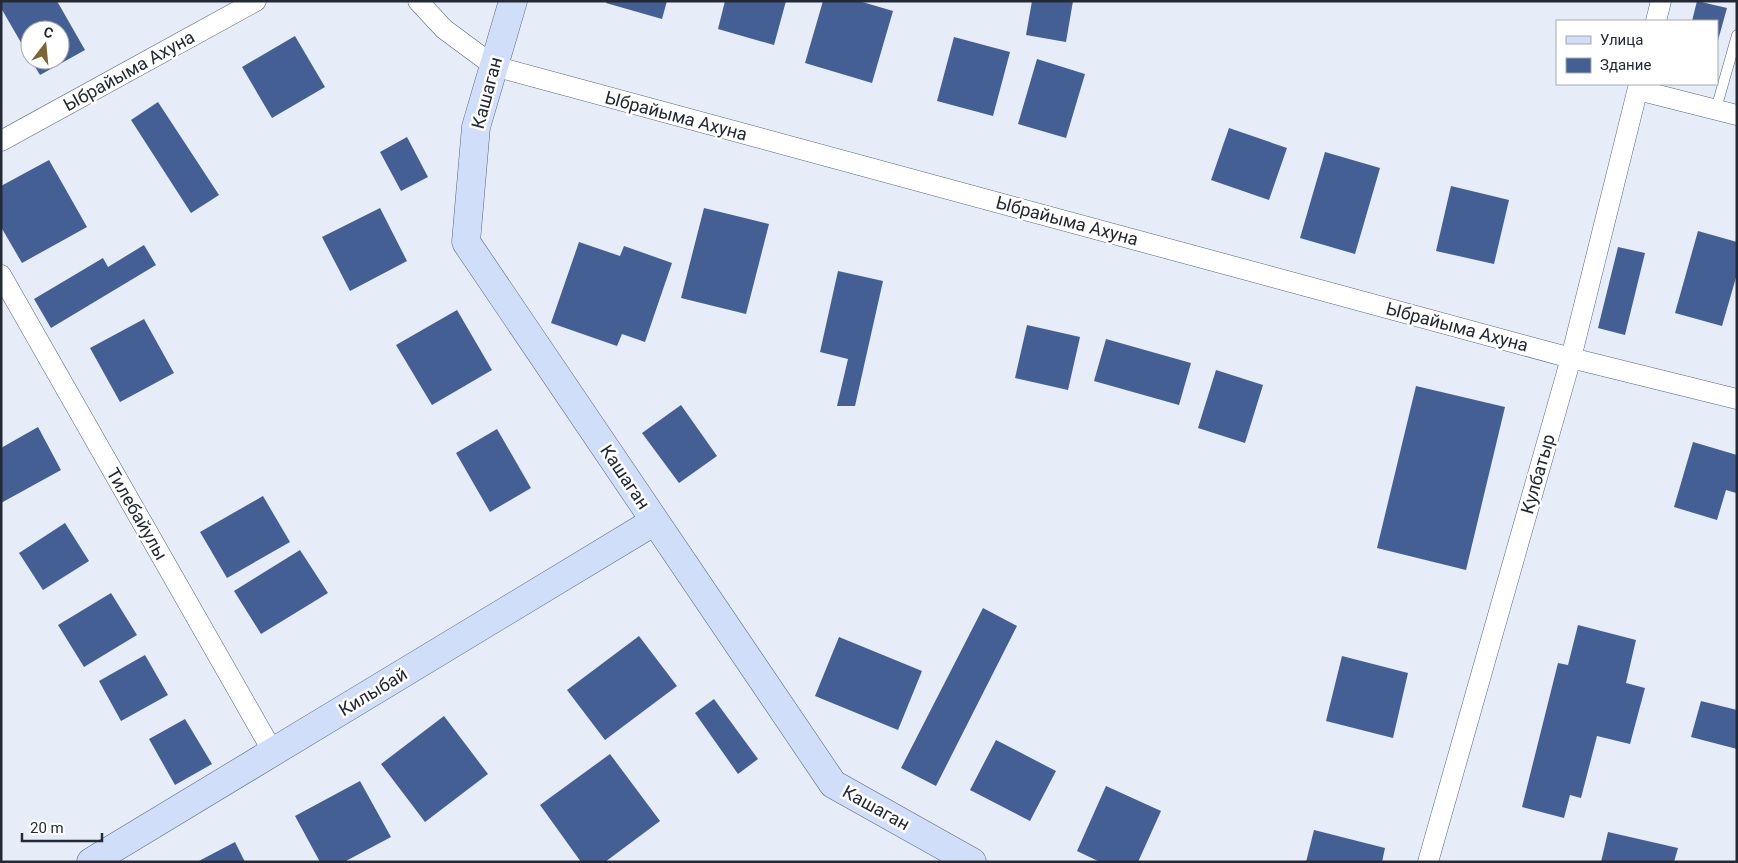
<svg xmlns="http://www.w3.org/2000/svg" width="1738" height="863" font-family="Roboto,sans-serif">
<style>
.building{fill:#435f93}
.lines{fill:none;stroke-linecap:round;stroke-linejoin:round}
.lane-casing{stroke:#56647e;stroke-width:11}
.street-casing{stroke:#56647e;stroke-width:21}
.secondary-casing{stroke:#56647e;stroke-width:29}
.lane{stroke:#fff;stroke-width:10}
.street{stroke:#fff;stroke-width:20}
.secondary{stroke:#d0defa;stroke-width:28}
.labels{text-anchor:middle;stroke-width:5;stroke-linejoin:round;paint-order:stroke}
.street-label{font-size:18px;fill:#242a35;stroke:#fff}
</style>
<rect width="100%" height="100%" fill="#e6edf9"/>
<path class="building" d="M1 1H57L85 50 40 75 31 60H60V30H30V58L1 8Z
M607 1H667L662 19 606 3Z
M725 1H786L774 45 718 29Z
M823 1H859L893 11 872 83 805 63Z
M1032 1H1073L1066 42 1026 35Z
M1697 1 1727 8 1717 44V21H1692Z
M295 36 325 87 272 118 242 67Z
M954 37 1010 52 993 116 937 101Z
M1037 59 1085 74 1066 138 1018 124Z
M158 102 219 195 191 213 131 120Z
M1229 128 1287 148 1269 200 1211 180Z
M407 137 428 177 401 191 380 152Z
M1325 152 1380 168 1355 254 1300 238Z
M49 160 87 227 22 263 1 227V186Z
M1451 186 1509 200 1494 264 1436 251Z
M380 208 407 261 350 291 322 237Z
M704 208 769 224 746 314 681 298Z
M1698 231 1737 242V274L1722 326 1675 313Z
M579 242 620 256 624 246 672 263 645 342 622 334 617 346 551 323Z
M144 245 156 265 51 328 34 299 103 258 108 267Z
M1618 247 1645 253 1625 335 1598 328Z
M838 271 883 281 855 406H837L848 359 820 352Z
M457 310 492 370 432 405 396 345Z
M144 319 174 373 120 402 90 348Z
M1027 325 1080 337 1068 390 1015 378Z
M1106 339 1191 363 1179 405 1094 381Z
M1216 370 1263 385 1245 443 1198 428Z
M1416 386 1505 407 1466 570 1377 548Z
M681 405 717 456 679 483 642 433Z
M38 427 61 470 1 503V448Z
M497 429 531 488 490 512 456 453Z
M1693 442 1737 455 1736 493 1726 490 1717 520 1674 507Z
M263 496 290 542 227 578 200 532Z
M65 523 89 561 43 590 19 553Z
M300 550 328 593 261 634 234 591Z
M111 593 137 635 84 667 58 625Z
M983 608 1017 626 936 786 901 768Z
M1578 625 1636 640 1626 683 1645 688 1630 744 1597 736 1581 798 1570 795 1564 818 1522 807 1558 663 1568 665Z
M639 636 677 686 605 740 567 690Z
M839 637 922 671 898 730 815 696Z
M145 655 168 695 121 721 99 681Z
M1342 656 1408 673 1393 738 1326 721Z
M714 699 758 759 738 774 695 713Z
M1701 701 1737 710V749L1691 737Z
M444 716 488 774 425 822 381 764Z
M185 719 212 764 175 785 149 739Z
M996 740 1056 771 1030 821 970 790Z
M610 754 660 821 605 862H581L540 805Z
M360 781 391 837 344 862H320L295 816Z
M1106 786 1161 811 1138 862H1100L1077 851Z
M1314 830 1385 848 1382 862H1306Z
M1608 832 1678 848 1674 862H1601Z
M235 842 245 862H197Z"/>
<g class="lines">
<defs>
<path id="lane" d="M1716 109 1737 35"/>
<path id="street" d="M418 1 444 29 494 66 1571 358 1737 399
M1656 21 1661 1
M1638 90 1737 115
M1 141 256 1
M1 275 273 752
M1428 862 1571 358 1639 84"/>
<path id="secondary" d="M513 1 476 127 466 242 833 784 972 862
M91 862 655 521"/>
</defs>
<use href="#lane" class="lane-casing"/>
<use href="#street" class="street-casing"/>
<use href="#secondary" class="secondary-casing"/>
<use href="#lane" class="lane"/>
<use href="#street" class="street"/>
<use href="#secondary" class="secondary"/>
</g>
<g class="labels">
<g class="street-label">
<text transform="translate(129 71) rotate(-29)" y="6">Ыбрайыма Ахуна</text>
<text transform="translate(487 93) rotate(-75)" y="6">Кашаган</text>
<text transform="translate(676 116) rotate(15)" y="6">Ыбрайыма Ахуна</text>
<text transform="translate(1067 221) rotate(15)" y="6">Ыбрайыма Ахуна</text>
<text transform="translate(1457 327) rotate(15)" y="6">Ыбрайыма Ахуна</text>
<text transform="translate(1538 474) rotate(-74)" y="6">Кулбатыр</text>
<text transform="translate(625 477) rotate(56)" y="6">Кашаган</text>
<text transform="translate(137 514) rotate(60)" y="6">Тилебайулы</text>
<text transform="translate(373 692) rotate(-31)" y="6">Килыбай</text>
<text transform="translate(876 808) rotate(29)" y="6">Кашаган</text>
</g>
</g>
<rect width="1738" height="863" fill="none" stroke="#242a35" stroke-width="5"/>
<rect x="1556" y="20" width="162" height="65" fill="#ffffff" stroke="#a7aaae"/>
<rect x="1566" y="36" width="25" height="8" fill="#d0defa" stroke="#a7aaae"/>
<text x="1600" y="45" font-size="15" fill="#242a35">Улица</text>
<rect x="1566" y="58" width="25" height="15" fill="#435f93" stroke="#a7aaae"/>
<text x="1600" y="70" font-size="15" fill="#242a35">Здание</text>
<g transform="translate(45 45) rotate(16)"><circle r="24" fill="#ffffff" stroke="#a7aaae"/>
<path d="M0-4L9 19L0 12L-9 19Z" fill="#7d6435"/>
<text y="-8" font-size="14" font-weight="bold" text-anchor="middle" fill="#242a35">С</text>
</g>
<path d="M22 833v8h80v-8" fill="none" stroke="#242a35" stroke-width="2.5"/>
<text x="30" y="833" font-size="15" fill="#242a35" stroke="#ffffff" stroke-width="4" paint-order="stroke">20 m</text>
</svg>
